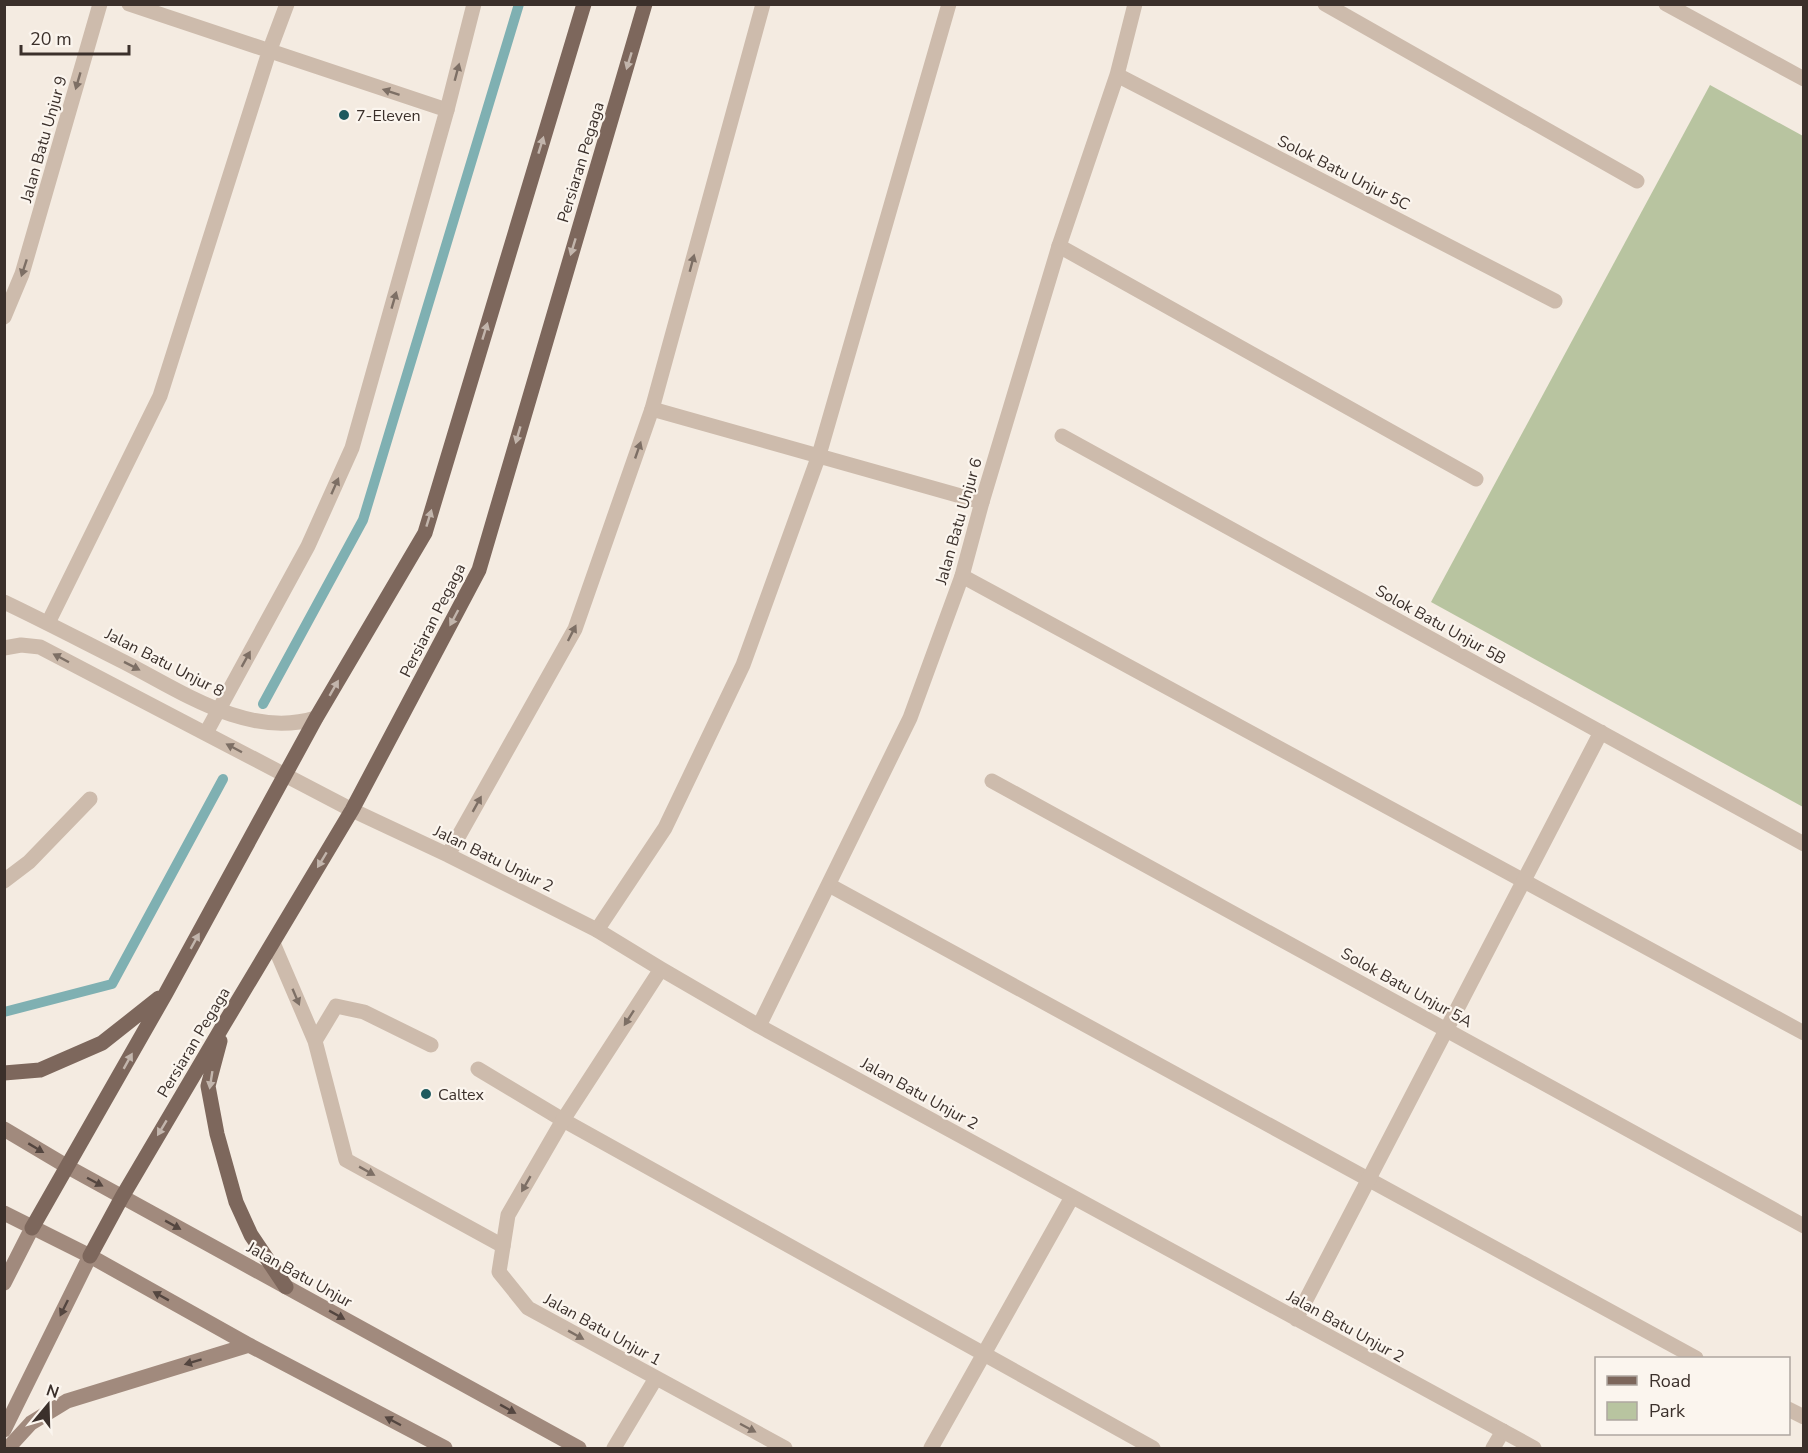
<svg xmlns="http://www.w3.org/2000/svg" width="1808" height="1453" font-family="'Nunito Sans',sans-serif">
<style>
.green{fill:#b8c4a0}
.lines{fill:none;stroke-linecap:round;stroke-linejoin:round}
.stream{stroke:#7fb0b2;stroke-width:10}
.service{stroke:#cdbbac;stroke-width:15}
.minor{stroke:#cdbbac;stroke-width:15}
.secondary{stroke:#a18a7d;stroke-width:15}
.primary{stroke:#7d675c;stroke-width:15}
.oneway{fill:#c2b5ac}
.oneway2{fill:#7d6f65}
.oneway3{fill:#544640}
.poi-dot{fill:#1f5a5e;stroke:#fbf5ee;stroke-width:2}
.labels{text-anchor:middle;stroke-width:4.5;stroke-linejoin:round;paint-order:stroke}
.poi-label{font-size:16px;fill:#3b302b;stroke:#fbf5ee;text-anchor:start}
.street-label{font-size:16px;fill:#3b302b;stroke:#fbf5ee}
</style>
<rect width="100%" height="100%" fill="#f4ebe1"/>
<path class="green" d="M1710 85 1803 136V807L1431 602Z"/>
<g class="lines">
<path class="stream" d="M263 704 363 520 519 4
M4 1012 112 984 223 779"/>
<path class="service" d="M129 4 447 110
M1325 4 1637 181
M1059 246 1476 479
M652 409 982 502
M962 576 1804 1033
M48 623 160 396 269 52 287 4
M4 881 29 862 90 799
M829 885 1696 1358
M597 930 665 828 743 665 819 455 949 4
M273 943 315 1041 346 1160 503 1246
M315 1041 336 1006 364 1012 431 1045
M478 1069 563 1120 1153 1448
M1788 1409 1804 1417
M931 1448 1072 1197
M1493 1448 1503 1431"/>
<path class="minor" d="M1666 4 1804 79
M1117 75 1555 301
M4 317 22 274 100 4
M1062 436 1804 844
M4 602C44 621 84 642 124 662 182 692 249 739 316 718
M4 648 21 645 40 647 352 810 448 855 597 930 661 969 759 1026 1534 1448
M206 733 308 546 352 448 447 110 474 4
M992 781 1804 1226
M448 855 575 629 652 409 763 4
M661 969 563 1120 508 1215 499 1272 528 1308 785 1448
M759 1026 910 718 962 576 982 502 1059 246 1117 75 1135 4
M1296 1319 1601 732
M614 1448 656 1378"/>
<path class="secondary" d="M4 1129 68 1167 579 1448
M4 1213 90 1256 249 1345 445 1448
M4 1283 32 1228
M4 1430 90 1256
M8 1448 31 1423 67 1401 249 1345"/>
<path class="primary" d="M220 1041 208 1086 217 1134 236 1202 251 1235 286 1287
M4 1073 40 1070 102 1043 159 998
M32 1228 166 993 316 718 425 533 584 4
M90 1256 122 1197 224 1024 352 810 479 570 645 4"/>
</g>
<defs><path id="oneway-solid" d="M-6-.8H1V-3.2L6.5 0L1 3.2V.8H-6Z" transform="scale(1.5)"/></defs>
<g class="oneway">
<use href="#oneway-solid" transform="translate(629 61) rotate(107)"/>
<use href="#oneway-solid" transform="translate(541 145) rotate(-73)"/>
<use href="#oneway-solid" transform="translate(573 247) rotate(107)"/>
<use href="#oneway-solid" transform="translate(485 331) rotate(-73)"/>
<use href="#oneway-solid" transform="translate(518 435) rotate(106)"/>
<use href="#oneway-solid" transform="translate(429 518) rotate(-73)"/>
<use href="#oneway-solid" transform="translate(454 618) rotate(118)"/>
<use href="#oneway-solid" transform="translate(334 688) rotate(-60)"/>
<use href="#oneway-solid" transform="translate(322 860) rotate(121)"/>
<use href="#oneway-solid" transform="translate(195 941) rotate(-61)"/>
<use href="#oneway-solid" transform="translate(128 1061) rotate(-61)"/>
<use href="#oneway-solid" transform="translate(211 1080) rotate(99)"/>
<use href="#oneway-solid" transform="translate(162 1128) rotate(121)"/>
</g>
<g class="oneway2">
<use href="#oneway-solid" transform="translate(457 72) rotate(-75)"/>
<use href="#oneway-solid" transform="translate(78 81) rotate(106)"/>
<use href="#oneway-solid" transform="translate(391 92) rotate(-162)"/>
<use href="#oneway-solid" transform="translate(692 263) rotate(-75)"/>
<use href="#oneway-solid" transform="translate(24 268) rotate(108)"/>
<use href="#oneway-solid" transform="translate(394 300) rotate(-74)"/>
<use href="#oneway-solid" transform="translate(638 450) rotate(-71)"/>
<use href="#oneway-solid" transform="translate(335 486) rotate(-66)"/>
<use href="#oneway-solid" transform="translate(572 633) rotate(-63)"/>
<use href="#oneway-solid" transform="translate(61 658) rotate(-152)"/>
<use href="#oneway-solid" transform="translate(246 659) rotate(-61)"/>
<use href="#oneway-solid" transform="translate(132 666) rotate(27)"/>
<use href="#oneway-solid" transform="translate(234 748) rotate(-152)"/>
<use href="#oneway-solid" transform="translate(477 804) rotate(-61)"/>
<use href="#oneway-solid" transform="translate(296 997) rotate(67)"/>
<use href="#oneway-solid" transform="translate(629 1018) rotate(123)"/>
<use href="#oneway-solid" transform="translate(367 1171) rotate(29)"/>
<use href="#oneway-solid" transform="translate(526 1184) rotate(120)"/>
<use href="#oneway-solid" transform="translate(576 1335) rotate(29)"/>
<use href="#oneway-solid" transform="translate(748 1428) rotate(28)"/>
</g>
<g class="oneway3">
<use href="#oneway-solid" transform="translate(36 1148) rotate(31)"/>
<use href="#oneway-solid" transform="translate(95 1182) rotate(28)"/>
<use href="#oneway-solid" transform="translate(173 1225) rotate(29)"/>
<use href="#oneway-solid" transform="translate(161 1296) rotate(-151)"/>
<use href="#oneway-solid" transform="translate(64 1308) rotate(116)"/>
<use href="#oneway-solid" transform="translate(337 1315) rotate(29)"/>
<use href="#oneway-solid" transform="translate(193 1362) rotate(163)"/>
<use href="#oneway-solid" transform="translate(508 1409) rotate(29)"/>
<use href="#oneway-solid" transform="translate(393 1421) rotate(-152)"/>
</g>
<g class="poi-dot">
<circle cx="344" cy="115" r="6"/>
<circle cx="426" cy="1094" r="6"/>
</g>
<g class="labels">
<g class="poi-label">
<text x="356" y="121">7-Eleven</text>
<text x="438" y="1100">Caltex</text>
</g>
<g class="street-label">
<text transform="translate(43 139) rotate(-74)" y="6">Jalan Batu Unjur 9</text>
<text transform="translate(580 162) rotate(-73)" y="6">Persiaran Pegaga</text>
<text transform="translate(1344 172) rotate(27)" y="6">Solok Batu Unjur 5C</text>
<text transform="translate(958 521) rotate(-74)" y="6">Jalan Batu Unjur 6</text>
<text transform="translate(432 620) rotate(-63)" y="6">Persiaran Pegaga</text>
<text transform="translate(1441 624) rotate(29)" y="6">Solok Batu Unjur 5B</text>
<text transform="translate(165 662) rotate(27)" y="6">Jalan Batu Unjur 8</text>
<text transform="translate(494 858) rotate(26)" y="6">Jalan Batu Unjur 2</text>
<text transform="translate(1407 987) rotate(29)" y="6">Solok Batu Unjur 5A</text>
<text transform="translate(193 1042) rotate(-59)" y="6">Persiaran Pegaga</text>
<text transform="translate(920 1093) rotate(29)" y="6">Jalan Batu Unjur 2</text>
<text transform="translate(300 1274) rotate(29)" y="6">Jalan Batu Unjur</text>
<text transform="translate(1346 1326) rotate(29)" y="6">Jalan Batu Unjur 2</text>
<text transform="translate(603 1329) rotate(29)" y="6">Jalan Batu Unjur 1</text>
</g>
</g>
<rect width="1808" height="1453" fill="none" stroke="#3b302b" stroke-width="12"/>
<rect x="1595" y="1357" width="195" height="78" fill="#fbf5ee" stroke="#aea6a0" stroke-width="1.5"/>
<rect x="1607" y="1376" width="30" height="9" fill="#7d675c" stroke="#aea6a0" stroke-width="1.5"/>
<text x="1649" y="1387" font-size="18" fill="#3b302b">Road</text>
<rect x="1607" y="1402" width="30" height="18" fill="#b8c4a0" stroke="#aea6a0" stroke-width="1.5"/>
<text x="1649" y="1417" font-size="18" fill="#3b302b">Park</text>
<g transform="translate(48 1405) rotate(19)" stroke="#fbf5ee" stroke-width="4.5" paint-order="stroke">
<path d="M0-4.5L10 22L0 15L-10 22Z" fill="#3b302b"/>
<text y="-9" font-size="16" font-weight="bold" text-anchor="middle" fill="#3b302b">N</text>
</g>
<path d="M21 45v9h108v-9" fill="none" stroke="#3b302b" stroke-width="3"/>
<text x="30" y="45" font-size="18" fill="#3b302b" stroke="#fbf5ee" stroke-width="4.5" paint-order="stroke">20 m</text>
</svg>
